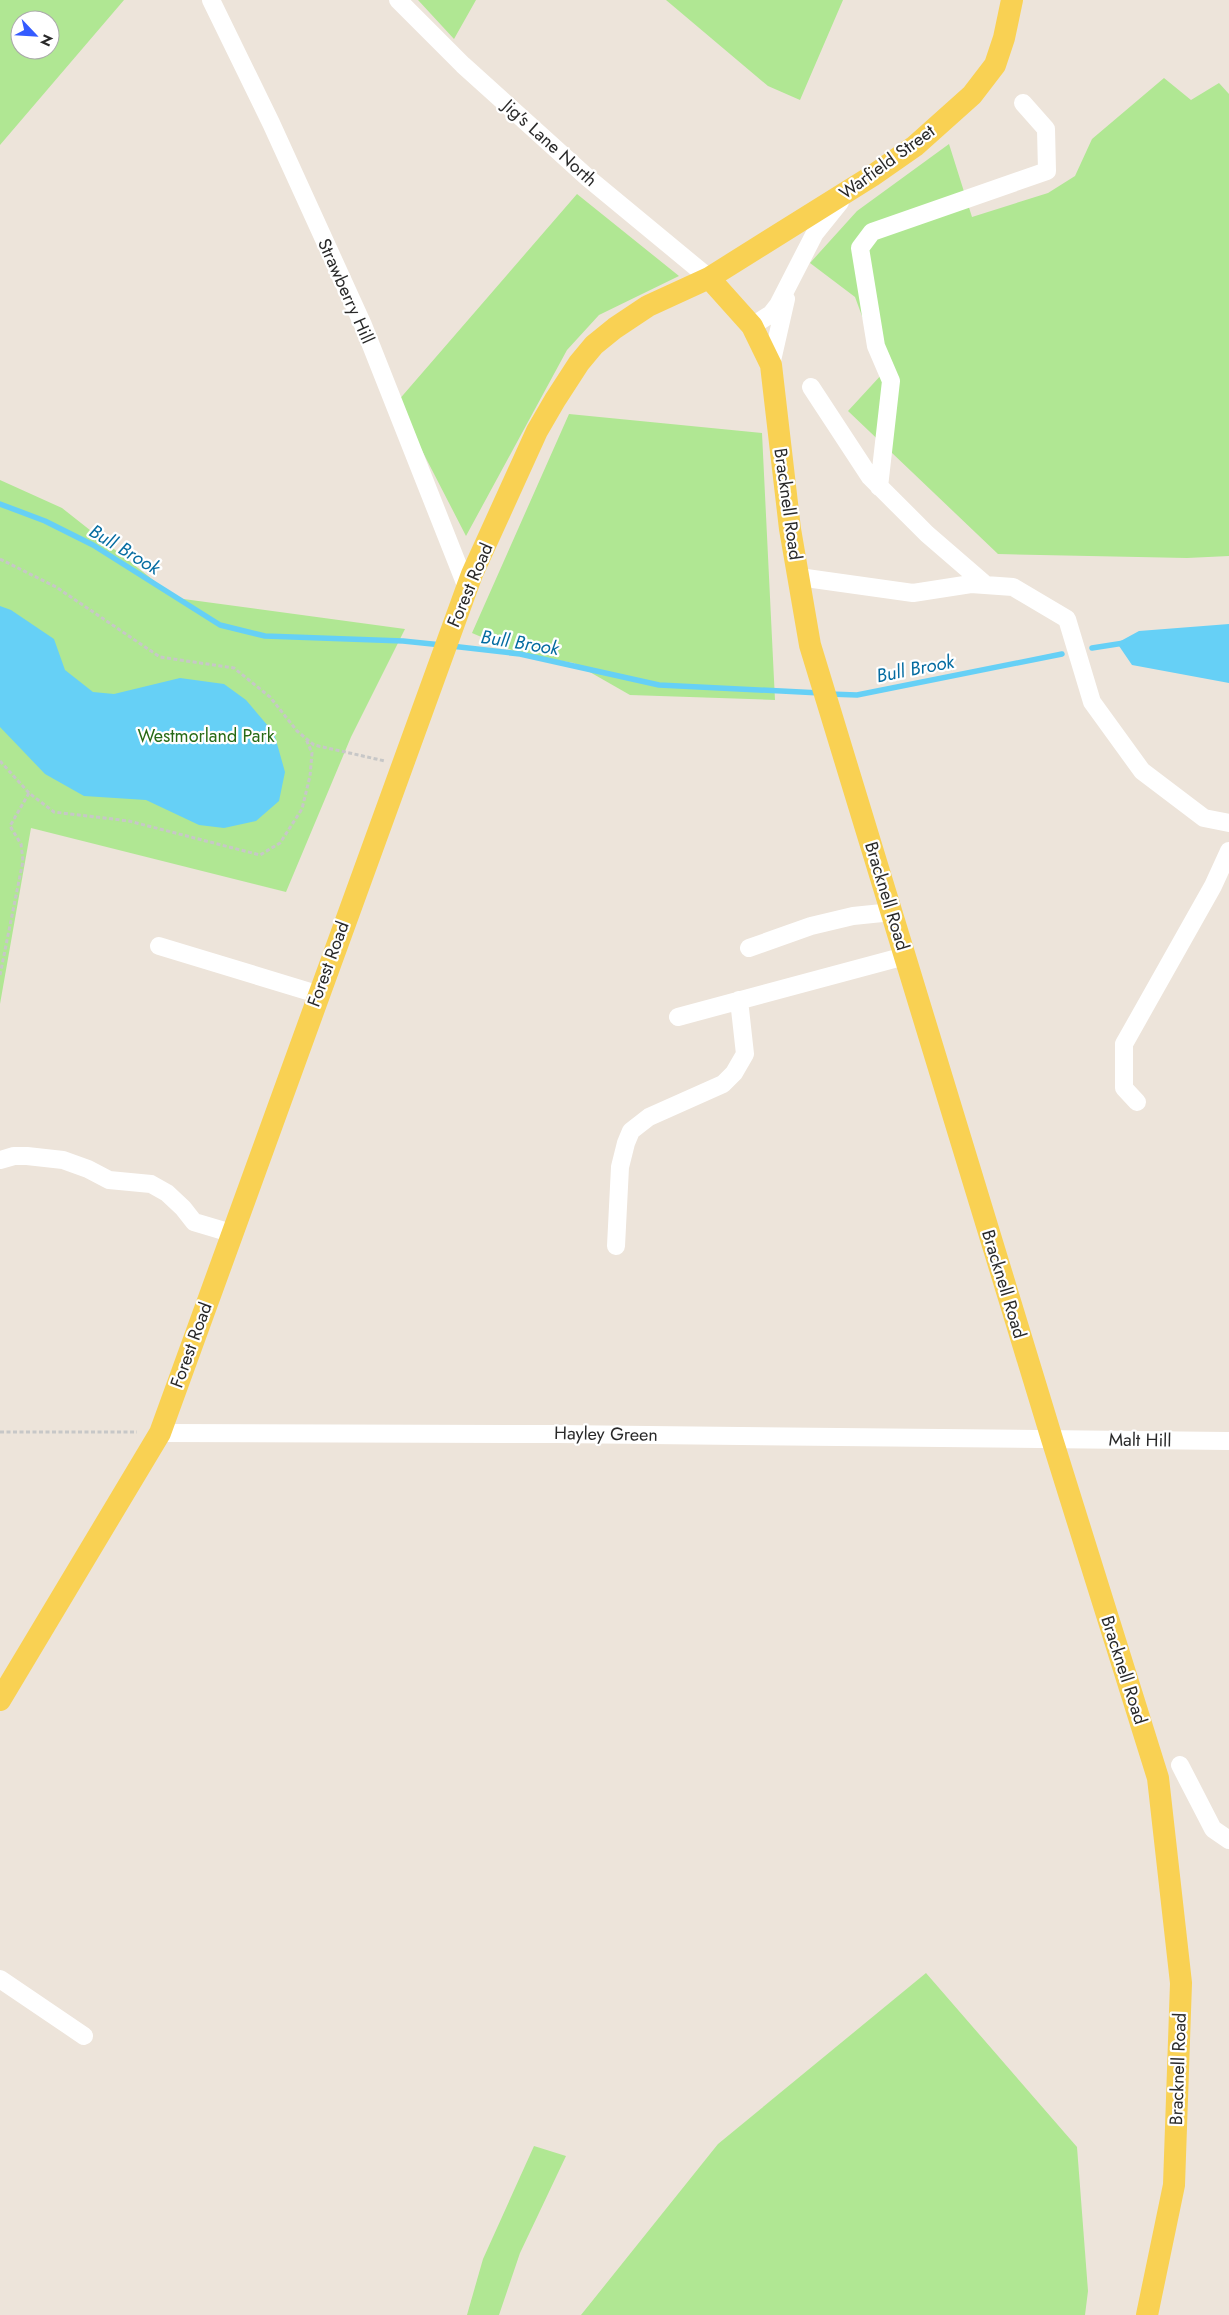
<svg xmlns="http://www.w3.org/2000/svg" width="1229" height="2315" font-family="Jost,sans-serif">
<style>
.green{fill:#b0e793;fill-rule:evenodd}
.water{fill:#66d0f6}
.lines{fill:none;stroke-linecap:round;stroke-linejoin:round}
.stream{stroke:#66d0f6;stroke-width:5.5}
.path{stroke:#c7c7c7;stroke-width:3;stroke-dasharray:4 2.5;stroke-linecap:butt}
.minor{stroke:#fff;stroke-width:18}
.major{stroke:#f9d153;stroke-width:22}
.labels{text-anchor:middle;stroke-width:4.5;stroke-linejoin:round;paint-order:stroke}
.street-label{font-size:18px;fill:#292929;stroke:#fff}
.park-label{font-size:18px;fill:#276a15;stroke:#fff}
.water-label{font-size:19px;font-style:italic;fill:#056ca1;stroke:#fff}
</style>
<rect width="100%" height="100%" fill="#ede4da"/>
<path class="green" d="M0 0H124L0 145ZM20 20H50V50H20Z
M418 0H476L454 39Z
M666 0H843L800 100 768 86Z
M1164 78 1191 100 1219 83 1229 94V556L1187 558 998 554 848 411 883 373 855 297 810 263 857 211 949 144 972 217 1048 193 1075 176 1092 139Z
M577 194 679 276 599 315 567 350 466 536 397 402Z
M569 414 762 433 775 700 630 695 574 663 521 654 472 633Z
M0 480 62 508 176 598 405 629 351 737 286 892 31 828 0 1004Z
M926 1973 1077 2147 1088 2291 1085 2315H581L718 2144Z
M534 2146 566 2156 520 2253 499 2315H467L483 2259Z"/>
<path class="water" d="M0 606 11 610 54 639 65 670 93 692 114 694 180 678 224 684 246 700 274 733 285 772 279 801 256 821 224 828 199 825 146 800 84 796 45 774 0 727Z
M1229 624V683L1132 665 1117 643 1139 631Z"/>
<g class="lines">
<path class="stream" d="M0 504 45 521 93 545 220 625 265 636 403 641 442 645
M451 646 520 654 659 685 820 693
M1092 648 1124 643
M829 694 857 695 1062 654"/>
<path class="path" d="M0 559 56 587 160 657 234 668 270 697 297 731 314 745 385 761
M0 761 29 793 54 812 129 821 260 855 280 843 302 809 310 776 312 753 306 739
M0 975 23 861 21 844 10 826 29 793
M0 1432H137"/>
<path class="minor" d="M211 0 271 123 363 325 467 588
M398 0 463 65 588 178 709 278
M752 326 771 314 778 305 815 233 840 202
M771 365 786 299
M811 387 870 477 927 534 986 585
M879 487 891 381 876 346 860 248 872 232 1047 171 1046 129 1023 103
M799 577 913 593 971 584 1013 587 1067 619 1092 702 1142 771 1204 818 1229 823
M159 946 317 994
M749 948 811 926 853 916 892 912
M678 1017 905 956
M1137 1102 1124 1088V1044L1213 886 1229 851
M0 1160 14 1156H27L63 1160 88 1169 109 1180 151 1184 167 1193 183 1208 194 1222 231 1233
M616 1246 620 1167 626 1143 631 1131 649 1117 723 1084 734 1073 745 1054 739 1000
M160 1433 557 1434 1229 1441
M1180 1765 1213 1829 1229 1840
M0 1979 84 2036"/>
<path class="major" d="M709 278 752 326 771 365 790 529 810 645 1052 1439 1158 1778 1181 1983 1174 2185 1147 2315
M0 1700 160 1433 472 574 537 431 555 400 579 363 594 345 615 328 648 306 709 278 872 176 915 146 972 95 995 65 1004 38 1012 0"/>
</g>
<g class="labels">
<g class="street-label">
<text transform="translate(550 143) rotate(42)" y="6">Jig's Lane North</text>
<text transform="translate(887 162) rotate(-36)" y="6">Warfield Street</text>
<text transform="translate(346 291) rotate(66)" y="6">Strawberry Hill</text>
<text transform="translate(788 504) rotate(82)" y="6">Bracknell Road</text>
<text transform="translate(470 585) rotate(-67)" y="6">Forest Road</text>
<text transform="translate(887 896) rotate(73)" y="6">Bracknell Road</text>
<text transform="translate(328 964) rotate(-70)" y="6">Forest Road</text>
<text transform="translate(1004 1284) rotate(73)" y="6">Bracknell Road</text>
<text transform="translate(191 1345) rotate(-70)" y="6">Forest Road</text>
<text transform="translate(606 1434) rotate(1)" y="6">Hayley Green</text>
<text transform="translate(1140 1440) rotate(1)" y="6">Malt Hill</text>
<text transform="translate(1124 1670) rotate(72)" y="6">Bracknell Road</text>
<text transform="translate(1178 2069) rotate(-88)" y="6">Bracknell Road</text>
</g>
<g class="park-label">
<text x="206" y="742">Westmorland Park</text>
</g>
<g class="water-label">
<text transform="translate(125 549) rotate(31)" y="7">Bull Brook</text>
<text transform="translate(520 642) rotate(9)" y="7">Bull Brook</text>
<text transform="translate(915 668) rotate(-11)" y="7">Bull Brook</text>
</g>
</g>
<g transform="translate(35 35) rotate(115)"><circle r="24" fill="#ffffff" stroke="#a9a9a9"/>
<path d="M0-4L9 19L0 12L-9 19Z" fill="#345bff"/>
<text y="-8" font-size="14" font-weight="bold" text-anchor="middle" fill="#292929">N</text>
</g>
</svg>
